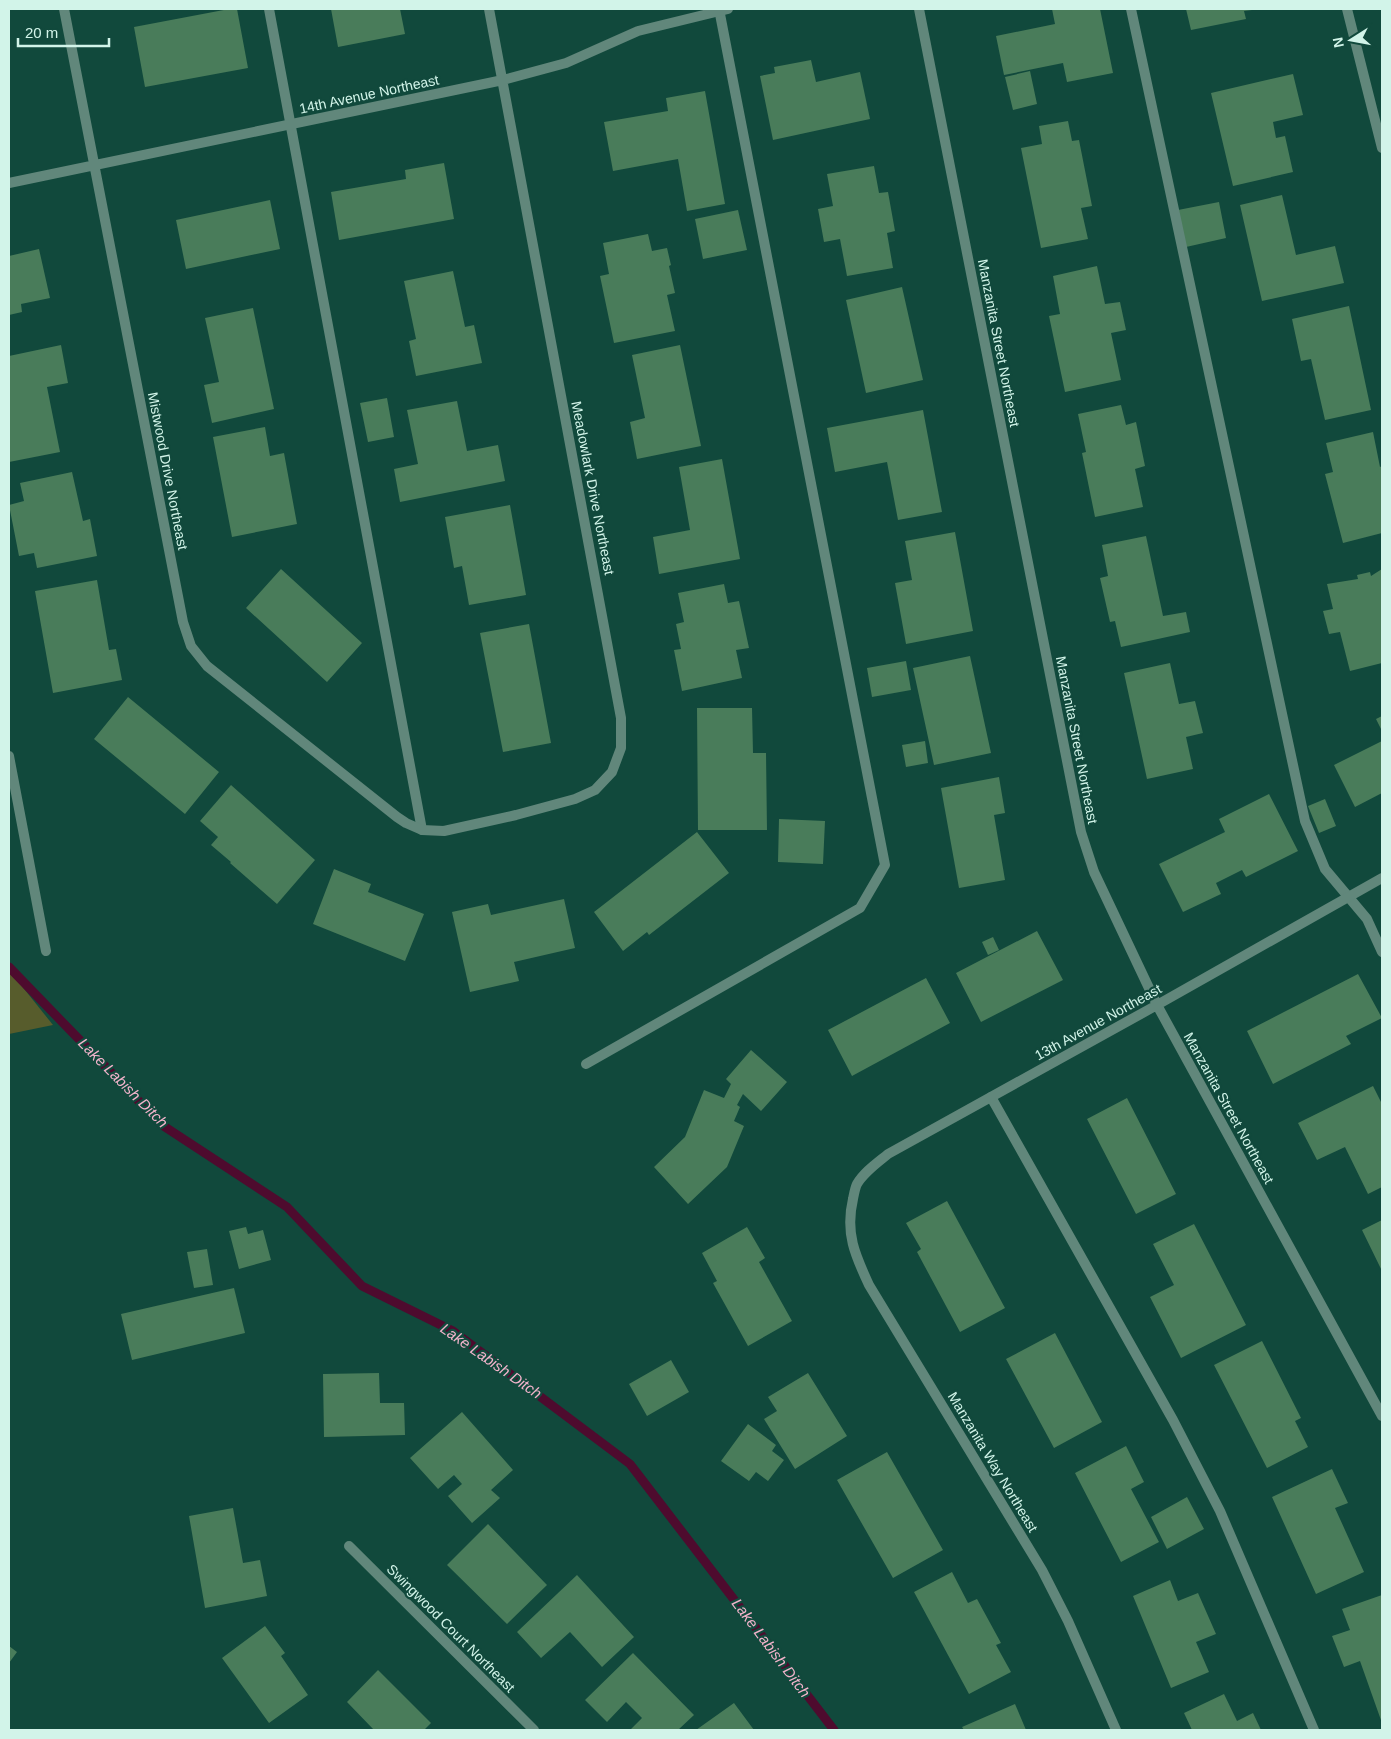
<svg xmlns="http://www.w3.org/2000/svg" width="1391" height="1739" font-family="Arial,sans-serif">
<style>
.green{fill:#575c2c}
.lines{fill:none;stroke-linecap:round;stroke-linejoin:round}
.stream{stroke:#4e0b2e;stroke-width:9}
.building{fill:#497c5a}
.lane{stroke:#61877b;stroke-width:10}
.street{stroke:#61877b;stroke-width:10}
.labels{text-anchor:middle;stroke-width:4.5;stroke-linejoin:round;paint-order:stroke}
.street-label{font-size:14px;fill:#d2f4e9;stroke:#11493c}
.water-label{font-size:15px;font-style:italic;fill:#f3b4cc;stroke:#11493c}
</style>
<rect width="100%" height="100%" fill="#11493c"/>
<path class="green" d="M9 970 53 1025 9 1034Z"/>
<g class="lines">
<path class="stream" d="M9 967 162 1125 287 1207 362 1286 453 1331 630 1464 834 1730"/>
</g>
<path class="building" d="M229 9H237L248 68 145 87 134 27Z
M331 9H400L405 34 338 47Z
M1052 9H1100L1113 73 1067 82 1063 63 1004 75 996 36 1055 24Z
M1186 9H1252V10L1244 11 1246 19 1191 30Z
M811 60 816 82 860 72 870 119 773 140 760 76 775 73 774 67Z
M1030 71 1037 104 1013 110 1005 77Z
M1293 74 1303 115 1273 122 1276 138 1285 136 1293 172 1233 186 1211 93Z
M705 91 725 204 687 211 678 159 613 171 604 122 668 111 666 98Z
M1068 121 1072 141 1079 140 1092 206 1081 208 1088 239 1041 248 1021 148 1042 144 1039 126Z
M444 163 454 219 339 240 331 192 406 179 405 170Z
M874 166 879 193 888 192 895 231 887 233 893 268 847 276 840 239 824 242 818 209 833 206 827 174Z
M1282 195 1296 255 1335 246 1344 283 1262 301 1240 205Z
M270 200 280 249 186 269 176 220Z
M1219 202 1226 238 1186 247 1178 210Z
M738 210 747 250 703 259 695 219Z
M648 234 652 251 667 248 671 265 669 266 675 293 667 295 675 331 614 343 600 276 609 274 603 243Z
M39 249 50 298 21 304 22 312 9 315V256Z
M1097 266 1105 304 1120 302 1126 330 1111 333 1121 380 1065 392 1049 316 1060 314 1053 276Z
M453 271 465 327 474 325 482 363 416 376 409 341 416 339 404 281Z
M902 287 923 380 866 393 846 300Z
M1349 306 1371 410 1325 420 1311 359 1301 361 1292 319Z
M253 308 274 409 212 423 204 385 219 382 205 318Z
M61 345 68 383 47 387 60 452 9 462V356Z
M680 345 701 446 637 459 630 422 645 418 632 355Z
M387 398 394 437 368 442 360 403Z
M457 401 467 451 498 445 505 481 400 502 394 469 418 464 407 410Z
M1121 405 1126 425 1136 422 1145 466 1135 469 1143 507 1095 517 1082 453 1086 452 1078 414Z
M923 410 942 512 898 520 887 462 835 472 827 428Z
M265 427 270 456 284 453 297 524 232 537 213 437Z
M1373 432 1380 467 1382 466V533L1343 543 1325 474 1333 472 1326 443Z
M722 459 740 559 659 574 653 537 690 530 679 467Z
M72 472 83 521 90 519 97 556 37 568 34 553 19 556 9 505 24 501 20 483Z
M510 505 526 595 469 605 462 566 454 568 445 517Z
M955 532 973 631 906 644 895 583 912 580 905 541Z
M1146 536 1163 616 1186 612 1190 632 1121 647 1115 621 1110 622 1100 578 1108 576 1102 545Z
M281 569 362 643 327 682 246 608Z
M1382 569V612L1381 613 1382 663 1350 671 1340 632 1329 634 1323 611 1333 609 1327 584 1358 579 1357 575 1370 572 1371 576Z
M97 580 109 650 116 649 122 680 53 693 35 591Z
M724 584 728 603 739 601 749 648 736 650 742 678 682 691 674 650 681 649 676 624 684 622 678 593Z
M529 624 551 743 503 752 480 633Z
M970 656 991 753 934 765 913 668Z
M906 661 911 690 872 697 867 668Z
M1170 663 1179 704 1195 701 1203 733 1186 737 1193 769 1147 779 1124 673Z
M128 697 219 772 185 814 94 739Z
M697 708H752L753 753H766L767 830H698Z
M1382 716V731L1376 719Z
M925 741 928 763 906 767 902 745Z
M1382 741V793L1355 807 1334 765Z
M999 777 1005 813 994 815 1005 880 959 888 941 788Z
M231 785 315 860 277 904 230 863 231 862 211 845 218 837 200 821Z
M1269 794 1298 851 1246 877 1242 870 1216 883 1221 894 1183 912 1159 864 1225 832 1219 819Z
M1325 799 1336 826 1319 833 1308 806Z
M779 819 825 821 823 864 778 862Z
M697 832 729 873 649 935 647 932 623 951 594 912Z
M334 869 371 884 368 892 424 914 405 961 313 924Z
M564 899 575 948 514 962 519 981 470 992 452 912 488 904 491 915Z
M1037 931 1063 980 981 1022 956 973Z
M993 937 999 950 988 955 982 942Z
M1358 974 1382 1018 1346 1036 1351 1044 1273 1084 1247 1031Z
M926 978 950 1023 852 1076 828 1030Z
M751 1050 787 1082 761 1111 743 1094 737 1105 740 1107 734 1121 744 1126 727 1167 688 1204 654 1167 685 1137 704 1090 724 1098 731 1084 726 1079Z
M1373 1086 1382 1104V1187L1368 1194 1345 1147 1317 1160 1298 1123Z
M1127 1098 1176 1194 1136 1214 1087 1119Z
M947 1201 1005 1308 960 1332 917 1252 921 1249 906 1223Z
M1382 1220V1271L1362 1230Z
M1194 1224 1246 1325 1181 1358 1150 1297 1174 1285 1153 1244Z
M246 1227 248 1234 263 1230 271 1260 239 1269 229 1231Z
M747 1227 765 1258 759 1262 792 1321 748 1346 713 1283 717 1281 702 1253Z
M207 1249 213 1285 194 1288 187 1252Z
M234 1288 245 1333 132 1360 121 1314Z
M1055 1333 1102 1422 1054 1448 1006 1359Z
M1262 1341 1301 1418 1295 1421 1308 1447 1267 1468 1214 1365Z
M671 1360 689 1392 647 1416 629 1384Z
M379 1373 380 1403H404L405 1435 324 1437 323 1374Z
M808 1373 847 1436 795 1469 764 1419 777 1411 768 1397Z
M462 1412 513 1470 491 1490 500 1498 472 1523 448 1496 462 1484 454 1475 438 1489 410 1458Z
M748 1424 776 1445 772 1451 784 1460 768 1481 756 1472 749 1481 721 1461Z
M1126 1446 1144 1482 1131 1489 1159 1542 1121 1562 1075 1473Z
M887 1452 943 1550 893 1578 837 1480Z
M1332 1469 1348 1503 1335 1508 1364 1572 1316 1594 1272 1497Z
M1187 1497 1204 1529 1167 1549 1151 1517Z
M233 1508 243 1563 260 1560 267 1596 205 1608 189 1516Z
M488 1524 547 1585 507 1624 447 1565Z
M952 1572 968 1603 977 1599 1001 1643 996 1645 1011 1672 969 1694 914 1592Z
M577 1575 634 1637 602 1667 570 1632 541 1658 517 1632Z
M1170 1580 1178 1601 1198 1593 1216 1634 1196 1642 1209 1672 1171 1688 1133 1596Z
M1382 1595V1723L1360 1661 1344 1667 1332 1636 1350 1630 1342 1609Z
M265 1626 285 1653 281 1656 308 1695 269 1723 222 1658Z
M9 1646 17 1652 9 1663Z
M633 1653 694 1715 678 1730H630L642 1718 626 1702 607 1722 585 1700Z
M378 1670 431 1723 424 1730H374L347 1702Z
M1224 1694 1237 1721 1253 1713 1261 1730H1192L1184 1713Z
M734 1703 754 1730H696Z
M1015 1704 1026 1730H964L962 1727Z"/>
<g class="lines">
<path class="lane" d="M269 9 422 830
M1131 9 1305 821 1325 869 1367 919 1382 952
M9 756 46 951
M586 1064 860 908 885 865 719 9
M991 1097 1173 1420 1220 1511 1314 1730"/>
<path class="street" d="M64 9 183 622 191 646 207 666 397 817 406 823 422 830 444 831 516 815 575 799 595 790 612 772 621 748V718L489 9
M919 9 1081 832 1094 872 1157 1005 1382 1416
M1347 9 1382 148
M9 183 503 80 566 63 638 31 728 9
M349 1546 534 1730
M1116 1730 1068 1621 1042 1570 869 1285C855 1255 845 1233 853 1199 854 1194 855 1188 857 1184 864 1172 877 1163 888 1154L1157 1005 1382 878"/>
</g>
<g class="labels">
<g class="street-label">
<text transform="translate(369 94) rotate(-12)" y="5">14th Avenue Northeast</text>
<text transform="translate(999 343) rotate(79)" y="5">Manzanita Street Northeast</text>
<text transform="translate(168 471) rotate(79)" y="5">Mistwood Drive Northeast</text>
<text transform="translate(593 488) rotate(79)" y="5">Meadowlark Drive Northeast</text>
<text transform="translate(1077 740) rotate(79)" y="5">Manzanita Street Northeast</text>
<text transform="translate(1098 1022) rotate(-29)" y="5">13th Avenue Northeast</text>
<text transform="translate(1229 1108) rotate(61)" y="5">Manzanita Street Northeast</text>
<text transform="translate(993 1462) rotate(59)" y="5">Manzanita Way Northeast</text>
<text transform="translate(451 1628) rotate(45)" y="5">Swingwood Court Northeast</text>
</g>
<g class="water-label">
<text transform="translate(123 1083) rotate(45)" y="5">Lake Labish Ditch</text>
<text transform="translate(491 1361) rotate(35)" y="5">Lake Labish Ditch</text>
<text transform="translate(771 1648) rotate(53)" y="5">Lake Labish Ditch</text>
</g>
</g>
<rect width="1391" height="1739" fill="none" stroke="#d2f4e9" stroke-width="20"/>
<g transform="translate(1351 40) rotate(259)" stroke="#11493c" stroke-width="4" paint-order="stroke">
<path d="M0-4L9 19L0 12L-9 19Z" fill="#d2f4e9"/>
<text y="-8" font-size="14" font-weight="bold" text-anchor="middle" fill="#d2f4e9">N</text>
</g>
<path d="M18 38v8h91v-8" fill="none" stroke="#d2f4e9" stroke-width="2.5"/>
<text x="25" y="38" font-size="15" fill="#d2f4e9" stroke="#11493c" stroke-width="4" paint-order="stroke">20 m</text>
</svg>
